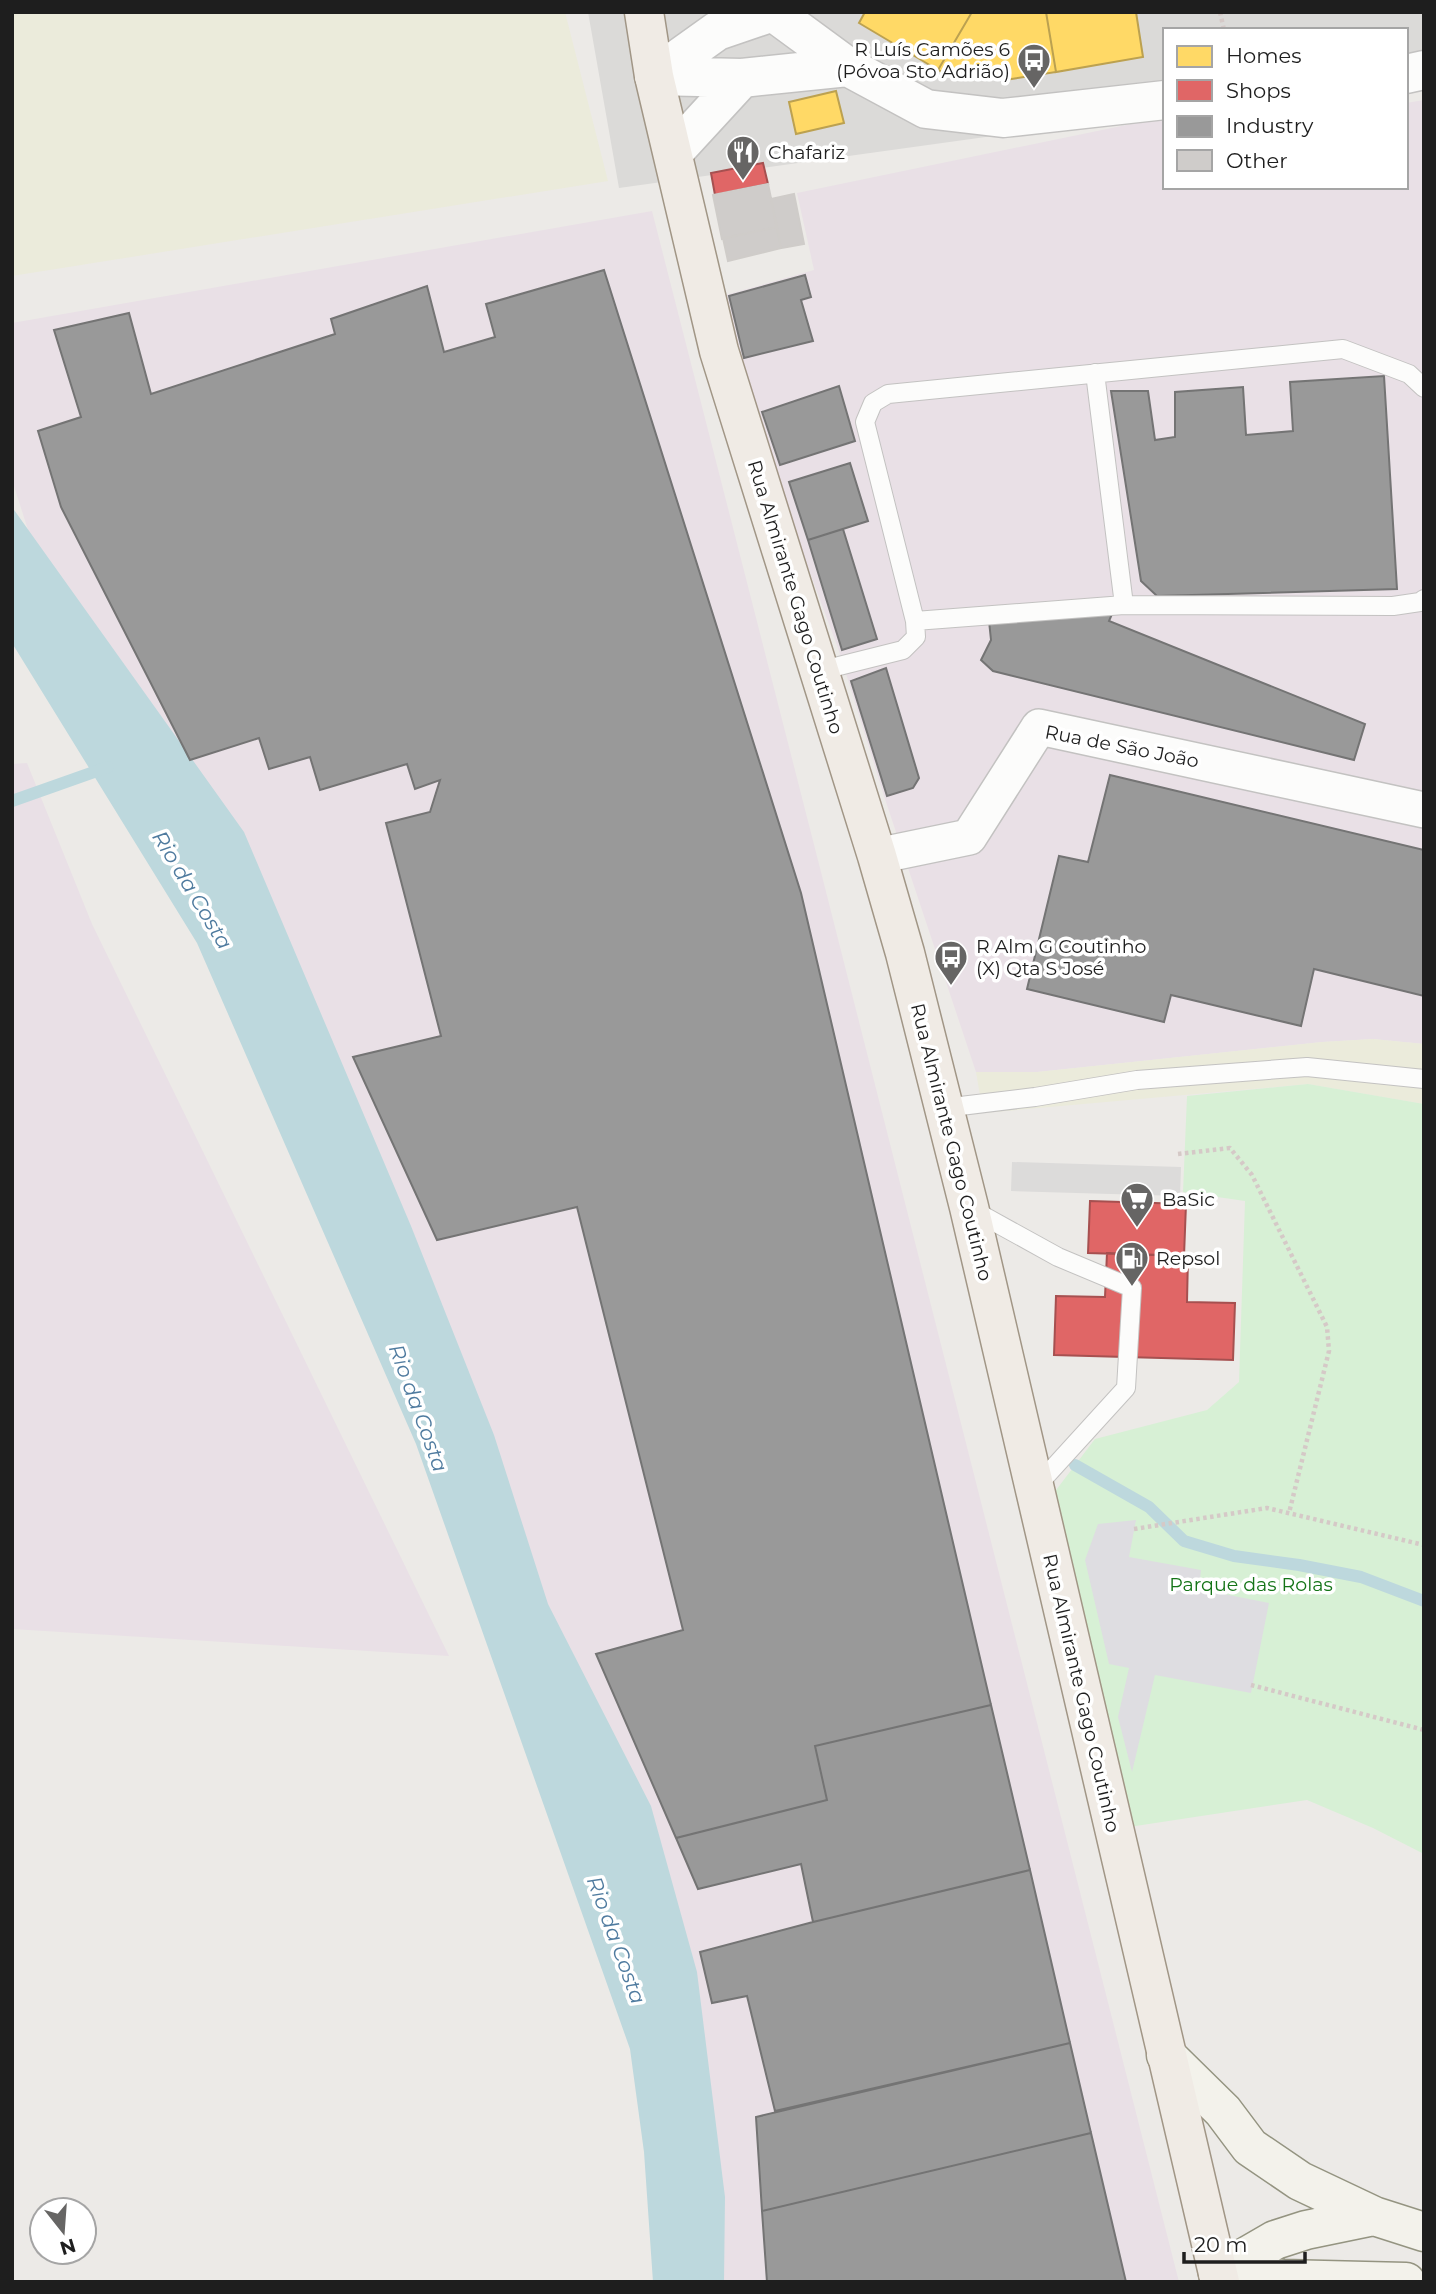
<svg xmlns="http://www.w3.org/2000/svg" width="1436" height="2294" font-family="Montserrat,sans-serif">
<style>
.residential{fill:#dbdad8}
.industrial{fill:#e9e0e6}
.farmland{fill:#ebebdb}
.park{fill:#d7f0d5}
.parking{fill:#dcdbda}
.plaza{fill:#dedde1}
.water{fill:#bdd8dd}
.homes{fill:#ffd966;stroke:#bca150;stroke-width:2}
.shops{fill:#e06666;stroke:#a65050;stroke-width:2}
.industry{fill:#999;stroke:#747474;stroke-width:2}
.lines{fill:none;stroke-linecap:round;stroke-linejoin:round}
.stream{stroke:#bdd8dd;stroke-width:12}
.building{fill:#cfccca;stroke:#cfccc9;stroke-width:2}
.service-casing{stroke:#c3c2c1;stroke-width:20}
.minor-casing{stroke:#c3c2c1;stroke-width:38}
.tertiary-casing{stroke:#c3c2c1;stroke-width:41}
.secondary-casing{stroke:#949481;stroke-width:41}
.primary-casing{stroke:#a19686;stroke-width:41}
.path{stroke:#d5c9c7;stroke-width:4.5;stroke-dasharray:3.5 3.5;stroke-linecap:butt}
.service{stroke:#fcfcfb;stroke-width:18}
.minor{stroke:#fcfcfb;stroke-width:35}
.tertiary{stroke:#fcfcfb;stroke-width:38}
.secondary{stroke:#f3f2eb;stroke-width:38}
.primary{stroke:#f0ebe5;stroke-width:38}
.labels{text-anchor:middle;stroke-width:7;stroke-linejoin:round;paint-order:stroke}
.poi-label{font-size:19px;fill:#1e1e1e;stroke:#fff;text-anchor:start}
.street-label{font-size:19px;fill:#1e1e1e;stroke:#fff}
.park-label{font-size:19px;fill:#147417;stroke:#fff}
.water-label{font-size:21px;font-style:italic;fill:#4f7b9f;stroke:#fff}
</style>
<rect width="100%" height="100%" fill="#eceae7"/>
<path class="residential" d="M588 12H1424V75L1406 78V30H1165V112L619 188Z"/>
<path class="industrial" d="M1424 100V1044L1373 1039 1322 1042 1037 1072H976L884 796 839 651 773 473 722 296 814 270 797 193 1165 117V187H1406V103Z
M652 211 821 872 1179 2282H685L680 2021 57 620 12 480V323Z
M27 763 92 924 449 1656 12 1629V764Z"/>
<path class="farmland" d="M12 12H565L608 181 12 276Z
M1373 1039 1424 1044V1104L1308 1084 983 1113 976 1072H1037L1322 1042Z"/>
<path class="park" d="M1308 1084 1424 1104V1854L1373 1828 1307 1800 1129 1827 1053 1494 1095 1439 1207 1410 1239 1382 1245 1201 1183 1192 1187 1096Z"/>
<path class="parking" d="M1012 1162 1181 1167 1180 1196 1011 1191Z"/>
<path class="plaza" d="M1136 1520 1129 1557 1201 1570 1199 1589 1269 1603 1251 1693 1155 1675 1132 1772 1118 1717 1129 1668 1109 1664 1085 1560 1098 1524Z"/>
<path class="water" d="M12 507 244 832 411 1226 494 1435 548 1604 651 1806 697 1972 725 2197 724 2282H653L644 2152 630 2049 416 1444 197 943 12 643Z"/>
<path class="homes" d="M865 12H972L938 70 859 23Z
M972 12H1046L1056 72 1005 80 1004 75 994 77 949 70 946 74 938 70Z
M1046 12H1136L1143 57 1056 72Z
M836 91 844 123 796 134 789 102Z"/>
<path class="shops" d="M763 163 768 184 715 195 711 173Z
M1090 1201 1186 1204 1184 1256 1088 1253Z
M1107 1253 1188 1256 1187 1302 1235 1303 1233 1360 1054 1355 1056 1296 1105 1297Z"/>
<path class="industry" d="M604 270 801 893 991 1705 815 1746 827 1800 676 1838 596 1654 683 1630 577 1207 437 1240 353 1057 441 1036 386 823 430 812 440 780 415 789 407 764 320 790 310 757 269 769 259 738 190 760 61 507 38 431 81 417 54 330 129 313 151 394 335 334 331 319 427 286 444 352 495 337 486 304Z
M805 275 811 297 801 300 813 341 744 358 729 296Z
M1384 376 1397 589 1157 596 1141 581 1111 391H1148L1155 440 1175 437V392L1243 387 1246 435 1293 431 1290 382Z
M839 386 855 441 780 465 762 412Z
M850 463 868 521 808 540 789 482Z
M843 529 877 639 842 650 808 540Z
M1112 614 1109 621 1365 724 1354 760 993 671 981 660 991 640 989 621Z
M886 668 919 778 913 788 887 796 851 681Z
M1110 775 1424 850V996L1314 969 1301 1026 1171 995 1164 1022 1027 989 1059 856 1088 862Z
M991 1705 1030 1870 813 1922 801 1864 698 1889 676 1838 827 1800 815 1746Z
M1030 1870 1070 2043 775 2111 747 1996 712 2003 700 1952 813 1922Z
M1070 2043 1091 2133 762 2211 756 2117Z
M1091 2133 1126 2282H767L762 2211Z"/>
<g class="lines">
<path class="stream" d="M12 801 108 767
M1075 1465 1149 1507 1184 1541 1234 1556 1299 1565 1361 1577 1424 1601"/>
</g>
<path class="building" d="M768 184 777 227 722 239 713 195Z
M794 194 804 244 781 248 771 199Z
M777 227 781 248 728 261 723 238Z"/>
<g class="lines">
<defs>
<path id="service" d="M1095 373 1124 605
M915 621 1124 605 1393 606 1420 602 1424 599
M819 671 903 650 916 637 915 621 865 422 873 403 888 394 1343 349 1409 374 1424 388
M944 1108 1035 1097 1137 1080 1307 1067 1424 1079
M971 1209 1058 1257 1132 1288 1126 1388 1034 1489"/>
<path id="minor" d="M877 856 969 837 1039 727 1424 810"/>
<path id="tertiary" d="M1406 74 1424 70
M654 76 717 31 773 12 848 67 926 109 1003 118 1165 100
M654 76 742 78 848 67
M673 153 742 78"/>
<path id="secondary" d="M1166 2055 1223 2111 1250 2147 1300 2181 1374 2216 1424 2232
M1218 2273 1283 2279 1406 2282
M1218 2273 1275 2240 1306 2230 1374 2216"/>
<path id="primary" d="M644 12 654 76 719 351 877 856 905 953 969 1207 1220 2282"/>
</defs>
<use href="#service" class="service-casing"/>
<use href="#minor" class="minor-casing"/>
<use href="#tertiary" class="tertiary-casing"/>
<use href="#secondary" class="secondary-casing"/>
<use href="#primary" class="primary-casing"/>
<path class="path" d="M1220 12 1224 30
M1178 1154 1230 1148 1252 1175 1327 1327 1329 1351 1289 1513
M1134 1529 1267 1508 1424 1545
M1251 1685 1424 1730"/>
<use href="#service" class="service"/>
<use href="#minor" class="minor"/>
<use href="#tertiary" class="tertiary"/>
<use href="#secondary" class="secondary"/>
<use href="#primary" class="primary"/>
</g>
<defs>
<symbol id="bus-pin" viewBox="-11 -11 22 30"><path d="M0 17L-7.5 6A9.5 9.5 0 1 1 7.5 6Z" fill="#666564" stroke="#fff"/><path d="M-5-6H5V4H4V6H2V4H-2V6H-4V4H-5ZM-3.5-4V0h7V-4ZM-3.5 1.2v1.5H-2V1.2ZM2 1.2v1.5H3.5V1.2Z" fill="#fff"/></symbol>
<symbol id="restaurant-pin" viewBox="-11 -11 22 30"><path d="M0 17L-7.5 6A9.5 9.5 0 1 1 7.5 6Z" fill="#666564" stroke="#fff"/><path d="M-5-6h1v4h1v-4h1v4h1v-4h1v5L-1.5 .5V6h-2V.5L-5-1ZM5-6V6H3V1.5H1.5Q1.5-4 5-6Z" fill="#fff"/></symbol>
<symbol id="supermarket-pin" viewBox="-11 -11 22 30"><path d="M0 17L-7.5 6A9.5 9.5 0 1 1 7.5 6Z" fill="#666564" stroke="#fff"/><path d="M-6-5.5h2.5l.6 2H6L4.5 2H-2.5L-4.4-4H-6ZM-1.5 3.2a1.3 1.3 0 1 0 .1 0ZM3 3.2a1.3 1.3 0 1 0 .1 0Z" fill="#fff"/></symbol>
<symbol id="fuel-pin" viewBox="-11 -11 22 30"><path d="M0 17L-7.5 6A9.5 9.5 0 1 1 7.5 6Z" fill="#666564" stroke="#fff"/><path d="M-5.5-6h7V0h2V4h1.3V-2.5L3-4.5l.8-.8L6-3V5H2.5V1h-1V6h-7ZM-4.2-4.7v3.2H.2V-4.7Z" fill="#fff"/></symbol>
</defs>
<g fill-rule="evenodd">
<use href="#bus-pin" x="1015" y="41" width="38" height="52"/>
<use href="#restaurant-pin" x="724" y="133" width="38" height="52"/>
<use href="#bus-pin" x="932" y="938" width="38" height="52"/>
<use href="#supermarket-pin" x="1118" y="1180" width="38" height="52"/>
<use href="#fuel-pin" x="1113" y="1239" width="38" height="52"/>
</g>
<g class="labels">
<g class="poi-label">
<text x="1010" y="56" text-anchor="end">R Luís Camões 6<tspan x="1010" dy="22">(Póvoa Sto Adrião)</tspan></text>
<text x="768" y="159">Chafariz</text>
<text x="976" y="953">R Alm G Coutinho<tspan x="976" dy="22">(X) Qta S José</tspan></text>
<text x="1162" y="1206">BaSic</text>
<text x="1156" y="1265">Repsol</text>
</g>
<g class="street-label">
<text transform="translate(796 597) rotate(73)" y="7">Rua Almirante Gago Coutinho</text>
<text transform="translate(1122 746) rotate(11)" y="7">Rua de São João</text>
<text transform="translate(952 1142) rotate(76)" y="7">Rua Almirante Gago Coutinho</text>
<text transform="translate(1082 1693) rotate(77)" y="7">Rua Almirante Gago Coutinho</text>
</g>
<g class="park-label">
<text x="1251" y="1591">Parque das Rolas</text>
</g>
<g class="water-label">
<text transform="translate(192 890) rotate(59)" y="7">Rio da Costa</text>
<text transform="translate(418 1408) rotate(70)" y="7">Rio da Costa</text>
<text transform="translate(616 1940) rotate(70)" y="7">Rio da Costa</text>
</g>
</g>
<rect width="1436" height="2294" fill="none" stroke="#1e1e1e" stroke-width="28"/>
<rect x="1163" y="28" width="245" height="161" fill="#ffffff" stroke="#a5a5a5" stroke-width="2"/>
<rect x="1177" y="46" width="35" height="21" fill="#ffd966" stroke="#a5a5a5" stroke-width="2"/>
<text x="1226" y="63" font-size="21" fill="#1e1e1e">Homes</text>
<rect x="1177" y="80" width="35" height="21" fill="#e06666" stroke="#a5a5a5" stroke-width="2"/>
<text x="1226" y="98" font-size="21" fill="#1e1e1e">Shops</text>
<rect x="1177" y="116" width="35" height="21" fill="#999999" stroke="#a5a5a5" stroke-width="2"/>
<text x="1226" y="133" font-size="21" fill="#1e1e1e">Industry</text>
<rect x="1177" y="150" width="35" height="21" fill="#cfccca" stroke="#a5a5a5" stroke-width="2"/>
<text x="1226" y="168" font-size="21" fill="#1e1e1e">Other</text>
<g transform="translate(63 2231) rotate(163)"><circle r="33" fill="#ffffff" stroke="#a5a5a5" stroke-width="2"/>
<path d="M0-5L12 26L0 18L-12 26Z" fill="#666564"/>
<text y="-10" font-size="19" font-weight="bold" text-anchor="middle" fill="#1e1e1e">N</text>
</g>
<path d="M1184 2252v10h121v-10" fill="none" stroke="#1e1e1e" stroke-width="3.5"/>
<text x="1194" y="2252" font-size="21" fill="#1e1e1e" stroke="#ffffff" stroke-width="5" paint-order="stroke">20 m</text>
</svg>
